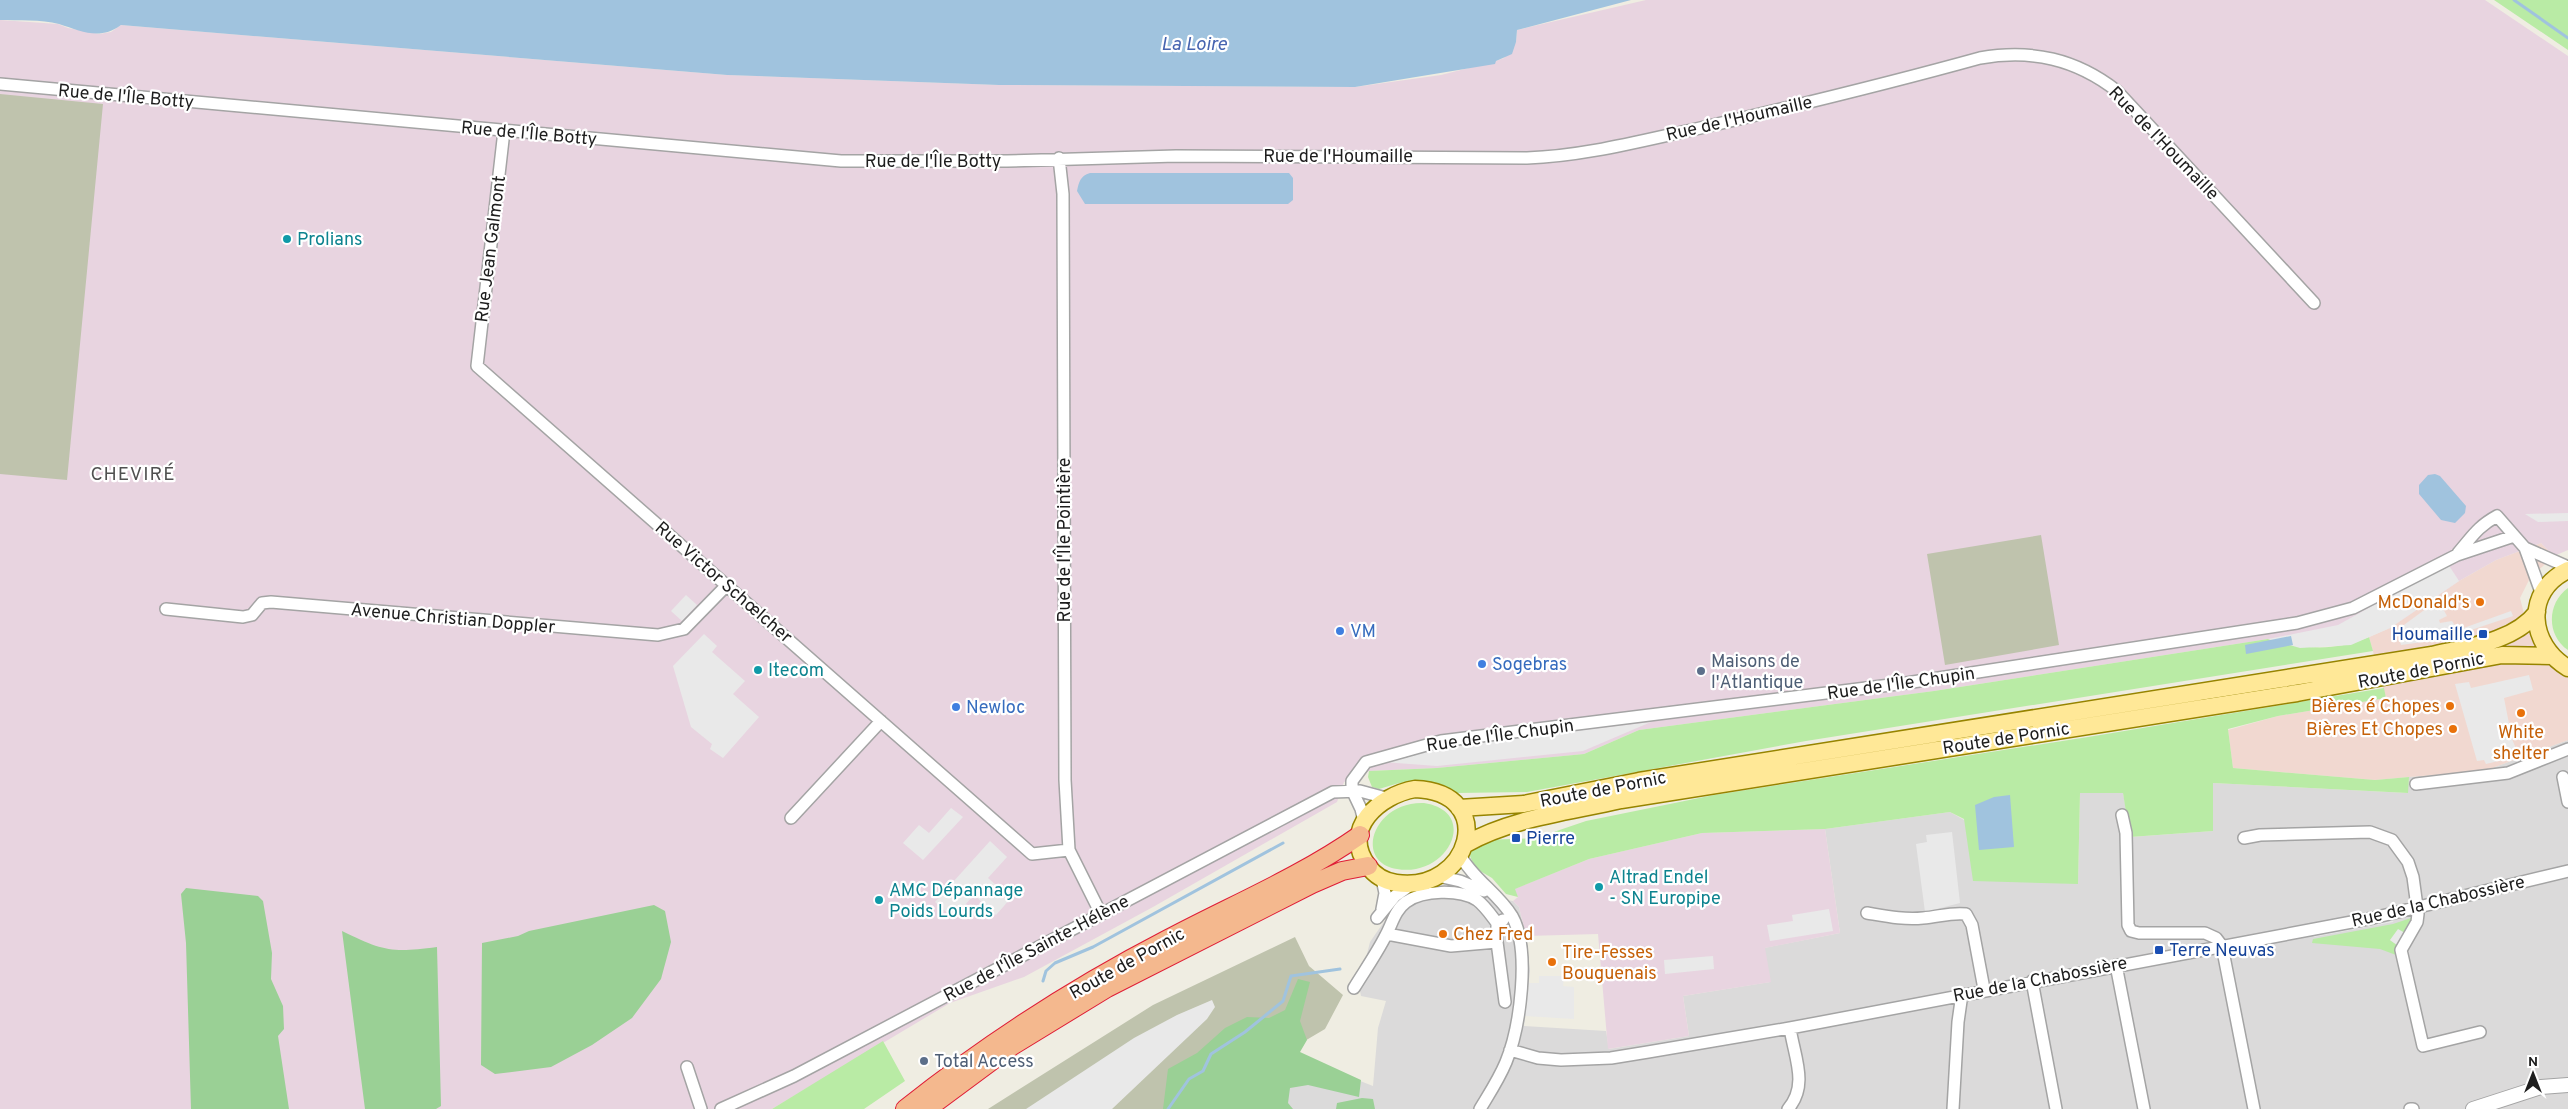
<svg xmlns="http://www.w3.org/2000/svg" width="2568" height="1109" font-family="Overpass,sans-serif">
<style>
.residential{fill:#dbdada}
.commercial{fill:#f1d8d0}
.industrial{fill:#e8d4e0}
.construction{fill:#bfc3ad}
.grass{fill:#b9eba5}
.forest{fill:#9ad095}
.parking{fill:#e9e9e9}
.water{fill:#a0c3de}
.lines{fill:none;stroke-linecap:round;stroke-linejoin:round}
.stream{stroke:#a0c3de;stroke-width:3}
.minor-casing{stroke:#a4a4a4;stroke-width:14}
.tertiary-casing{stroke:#a4a4a4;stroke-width:16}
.primary-casing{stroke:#968400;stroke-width:19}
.trunk-casing{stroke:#df1d36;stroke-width:20}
.minor{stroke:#fff;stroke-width:11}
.tertiary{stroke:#fff;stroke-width:14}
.primary{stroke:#ffe897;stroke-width:16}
.trunk{stroke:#f4b88e;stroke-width:18}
.culture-dot{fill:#0f9aa8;stroke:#fff;stroke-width:2}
.food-dot{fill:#e8710a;stroke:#fff;stroke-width:2}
.shop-dot{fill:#3f7fe0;stroke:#fff;stroke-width:2}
.transit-dot{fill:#1a4fb4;stroke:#fff;stroke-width:2}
.service-dot{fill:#5c6f8a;stroke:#fff;stroke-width:2}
.labels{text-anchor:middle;stroke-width:4.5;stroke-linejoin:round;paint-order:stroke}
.street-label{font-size:18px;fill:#1d1d1d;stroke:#fff}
.culture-label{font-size:18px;fill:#0d838f;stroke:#fff;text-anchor:start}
.food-label{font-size:18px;fill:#c56008;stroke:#fff;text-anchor:end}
.shop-label{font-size:18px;fill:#366cbe;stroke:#fff;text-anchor:start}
.transit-label{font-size:18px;fill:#164399;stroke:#fff;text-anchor:start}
.service-label{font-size:18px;fill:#4e5e75;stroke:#fff;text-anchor:start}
.water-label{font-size:19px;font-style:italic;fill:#4664b0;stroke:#fff}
.neighbourhood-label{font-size:19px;letter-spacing:1px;fill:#505050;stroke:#fff}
</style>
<rect width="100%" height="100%" fill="#efede2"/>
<path class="residential" d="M2568 740V1109H1252L1286 1052 1373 1086 1378 1028 1386 1001 1361 996 1359 986 1370 942 1399 900 1410 893 1443 889 1513 901 1519 907 1526 936 1530 971 1524 1026 1606 1031 1609 1049 1689 1036 1683 996 1770 982 1764 948 1840 933 1825 829 1950 812 2078 884 2080 793H2123L2131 837 2213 831V783L2407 793 2409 777 2484 771Z"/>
<path class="commercial" d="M2541 543 2554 556 2530 578 2520 598 2529 633 2539 649 2568 674V740L2484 771 2409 777 2375 780 2233 768 2228 730 2278 716 2386 698 2369 637 2390 628 2459 581 2496 560Z"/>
<path class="industrial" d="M1646 0H2485L2568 56V550L2554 556 2541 543 2496 560 2459 581 2390 628 2300 648 2268 639 1934 691 1639 730 1584 754 1437 768 1369 771 1344 782 1337 802 1153 907 1024 977 950 1003 772 1109H0V20L58 24 68 28 99 34 111 32 121 25 727 75 999 85 1355 87 1441 75 1496 61 1504 58 1516 42 1517 30Z
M1825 829 1840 933 1765 948 1771 982 1683 996 1689 1036 1608 1049 1598 934 1526 936 1519 907 1513 901 1518 897 1514 889 1589 859 1702 833Z"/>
<path class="construction" d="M0 94 103 104 67 480 0 474Z
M2041 535 2059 645 1945 665 1927 554Z
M1295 937 1309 966 1343 995 1325 1029 1286 1052 1252 1109H988L1153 1005Z"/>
<path class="grass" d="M2494 0H2568V50Z
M2568 588V650C2546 635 2547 603 2568 588Z
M2369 637 2373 651 1806 741 1527 792 1457 793 1441 784 1420 782 1399 783 1379 789 1372 787 1368 777 1369 771 1437 768 1584 754 1639 730 1934 691 2268 639C2304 649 2334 652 2369 637Z
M2384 688 2386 698 2278 716 2228 729 2233 768 2375 780 2409 777 2408 793 2213 783V831L2130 837 2123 793H2080L2078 884 1973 881 1964 819 1950 812 1825 829 1702 833 1589 859 1515 889 1518 897 1506 894 1492 878 1475 868 1470 856 1472 849 1484 840 1536 838 1586 821 1714 795 2088 737Z
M1424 803C1481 812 1447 878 1397 869 1353 862 1373 801 1424 803Z
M2411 918 2412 922 2405 933 2390 940 2397 945 2396 955 2380 949 2312 943 2313 939 2393 924Z
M883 1041 905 1081 864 1109H772Z"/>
<path class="forest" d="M186 888 258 896 263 901 272 953 271 979 283 1006 284 1029 278 1036 289 1109H191L186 943 181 894Z
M654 905 665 911 671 942 661 979 632 1018 592 1045 551 1067 495 1074 481 1065 482 943 518 936 529 931Z
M342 931C383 951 391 953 437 947L441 1106 436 1109H365Z
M1298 979 1310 982 1300 1021 1307 1040 1300 1052 1361 1080 1359 1097 1308 1085 1290 1088 1288 1103 1293 1109H1163L1168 1069 1197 1053 1225 1028 1247 1017 1269 1018 1285 1010Z
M1362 1098 1373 1099 1375 1109H1336L1337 1103Z"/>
<path class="parking" d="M2568 513V521L2538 522 2525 514Z
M2448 564 2459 581 2390 628 2351 645 2300 648 2268 639 2338 625Z
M686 595 697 605 682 621 671 611Z
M2438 600 2447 616 2439 620 2440 623 2452 621 2458 630 2511 611 2513 616 2453 636 2447 628 2430 641 2401 645 2397 630Z
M704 634 717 646 712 652 745 681 733 694 759 717 723 758 710 749 712 744 691 727 673 666Z
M2529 675 2533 690 2504 698 2512 739 2519 756 2486 764 2484 760 2477 761 2455 684 2469 682 2471 688Z
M1651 722 1583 751 1437 766 1383 762 1441 747Z
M951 808 963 817 923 860 903 843 919 825 929 833Z
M1952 832 1960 903 1925 912 1916 844 1927 842 1926 835Z
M990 841 1007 857 988 878 1011 898 996 915 974 895 953 918 935 902Z
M1829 909 1833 931 1770 941 1767 925 1793 921 1792 915Z
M2395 918 2393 922 2314 937 2311 934Z
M2398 929 2405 933 2397 945 2390 940Z
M1713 956 1714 969 1665 974 1664 960Z
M1539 976H1564L1563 986 1574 987V1019L1525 1016 1529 983H1539Z
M1212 1000 1215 1007 1207 1019 1112 1109H1026L1134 1038 1177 1015Z"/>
<path class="water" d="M0 0H1631L1517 30 1516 42 1512 54 1496 61 1495 64 1355 87 999 85 727 75 121 25C99 41 82 31 59 24 41 19 18 21 0 20Z
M1090 173H1289L1293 178V200L1288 204H1085L1077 191C1079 182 1080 176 1090 173Z
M2435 474 2440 476 2466 506 2465 513 2455 523 2441 520 2419 494V485L2428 475Z
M2291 636 2293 645 2246 654 2245 645Z
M2010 795 2014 847 1979 850 1975 805 1994 797Z"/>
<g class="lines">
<path class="stream" d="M2514 0 2568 38
M1043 981 1046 971 1055 963 1093 947 1283 843
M1168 1109 1189 1079 1203 1071 1211 1054 1245 1032 1283 1001 1291 976 1340 969"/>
<defs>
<path id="minor" d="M0 84 841 161H1007L1176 156 1527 158C1584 156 1640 141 1696 129 1791 107 1886 84 1980 58 2032 49 2076 59 2117 91L2314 303
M504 131 477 366 1032 854 1069 850
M1059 158 1063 194 1065 780 1069 850 1101 914
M2525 548 2568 567
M2458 553C2472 537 2477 527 2497 516L2525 548 2542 595
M166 609 243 617 252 615 262 603 271 602 658 635 684 629 727 585
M2563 777 2568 802
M2416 784 2508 773 2568 749
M1352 790V781L1366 762 1441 741 1906 683 2297 623 2353 608 2457 555 2514 536
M1352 790 1361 809 1364 821
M2122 815 2126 833 2128 925 2131 931 2139 933H2205L2216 938 2222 946 2254 1109
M791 818 881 721
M2244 838 2260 835 2370 832 2392 840 2408 862 2413 877 2418 914 2417 922 2401 950 2423 1046 2480 1032
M1460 855C1473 879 1498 893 1512 916 1531 950 1520 1028 1506 1062 1499 1079 1489 1094 1480 1109
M1438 876 1460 881 1484 891
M1382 879 1385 893 1382 909
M1867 913C1885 916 1904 920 1923 918 1938 917 1951 912 1966 914L1972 925 1984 989
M1377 918 1395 896 1412 884
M1503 920 1497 923V942L1505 1002
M1387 934 1451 946 1497 942
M2116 965 2144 1109
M2032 981 2056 1109
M1354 988C1365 970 1377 953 1386 935 1392 924 1395 910 1406 902 1423 890 1459 889 1477 900 1485 906 1491 915 1497 923
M1510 1050 1538 1058 1561 1060 1611 1058 1648 1052 1790 1028 2373 918 2568 871
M687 1067 701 1109
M721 1109 794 1076 1333 792 1360 791 1386 798
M1788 1109C1809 1085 1794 1056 1790 1028
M1953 1109 1958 1022 1962 994
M2410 1109H2413"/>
<path id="tertiary" d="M2473 1109 2541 1087 2568 1085"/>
<path id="primary" d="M2568 570C2523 591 2529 645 2568 668
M1415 789C1500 792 1470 894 1396 883 1384 881 1375 876 1368 866 1340 829 1380 795 1415 789Z
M1459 808 1524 804 1639 781 2432 655C2467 647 2514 642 2537 612
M1466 844C1512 818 1569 812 1621 800L2297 693 2502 655 2552 656"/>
<path id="trunk" d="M905 1109C987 1044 1075 987 1168 939 1232 905 1300 877 1360 835
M927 1109 1012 1046 1107 988 1312 884 1342 871 1368 866"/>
</defs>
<use href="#minor" class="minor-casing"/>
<use href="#tertiary" class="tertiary-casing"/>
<use href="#primary" class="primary-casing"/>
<use href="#trunk" class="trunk-casing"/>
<use href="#minor" class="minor"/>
<use href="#tertiary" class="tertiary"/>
<use href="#primary" class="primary"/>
<use href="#trunk" class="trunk"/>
</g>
<g class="culture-dot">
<circle cx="287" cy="239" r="5"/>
<circle cx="758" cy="670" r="5"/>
<circle cx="1599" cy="887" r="5"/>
<circle cx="879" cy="900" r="5"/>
</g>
<g class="food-dot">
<circle cx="2480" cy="602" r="5"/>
<circle cx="2450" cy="706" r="5"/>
<circle cx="2521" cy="713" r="5"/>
<circle cx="2453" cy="729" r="5"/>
<circle cx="1443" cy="934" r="5"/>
<circle cx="1552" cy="962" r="5"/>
</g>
<g class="shop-dot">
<circle cx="1340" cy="631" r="5"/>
<circle cx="1482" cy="664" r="5"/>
<circle cx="956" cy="707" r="5"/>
</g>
<g class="transit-dot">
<rect x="2478" y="629" width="10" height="10" rx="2.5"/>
<rect x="1511" y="833" width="10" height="10" rx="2.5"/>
<rect x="2154" y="945" width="10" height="10" rx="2.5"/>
</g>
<g class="service-dot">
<circle cx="1701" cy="671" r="5"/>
<circle cx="924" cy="1061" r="5"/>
</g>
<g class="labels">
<g class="street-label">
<text transform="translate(126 96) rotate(5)" y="6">Rue de l'Île Botty</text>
<text transform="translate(1739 118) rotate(-13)" y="6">Rue de l'Houmaille</text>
<text transform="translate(529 133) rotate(5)" y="6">Rue de l'Île Botty</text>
<text transform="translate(2164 143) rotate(46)" y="6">Rue de l'Houmaille</text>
<text x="1338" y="162">Rue de l'Houmaille</text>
<text x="933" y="167">Rue de l'Île Botty</text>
<text transform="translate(490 249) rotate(-83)" y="6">Rue Jean Galmont</text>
<text transform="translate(1064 540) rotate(-90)" y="6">Rue de l'Île Pointière</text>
<text transform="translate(724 582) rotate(41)" y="6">Rue Victor Schœlcher</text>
<text transform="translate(453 618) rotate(5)" y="6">Avenue Christian Doppler</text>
<text transform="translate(2421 670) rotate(-11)" y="6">Route de Pornic</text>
<text transform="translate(1901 683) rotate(-8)" y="6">Rue de l'Île Chupin</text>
<text transform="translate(1500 735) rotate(-8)" y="6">Rue de l'Île Chupin</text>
<text transform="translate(2006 738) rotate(-9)" y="6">Route de Pornic</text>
<text transform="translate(1603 789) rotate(-11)" y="6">Route de Pornic</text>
<text transform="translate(2438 901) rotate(-13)" y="6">Rue de la Chabossière</text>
<text transform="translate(1036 948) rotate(-28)" y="6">Rue de l'Île Sainte-Hélène</text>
<text transform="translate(1127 963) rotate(-29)" y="6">Route de Pornic</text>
<text transform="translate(2040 979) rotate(-11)" y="6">Rue de la Chabossière</text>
</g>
<g class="culture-label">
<text x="297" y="245">Prolians</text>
<text x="768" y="676">Itecom</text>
<text x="1609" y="883">Altrad Endel<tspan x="1609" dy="21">- SN Europipe</tspan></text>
<text x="889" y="896">AMC Dépannage<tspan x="889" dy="21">Poids Lourds</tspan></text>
</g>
<g class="food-label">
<text x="2470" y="608">McDonald's</text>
<text x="2440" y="712">Bières é Chopes</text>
<text x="2443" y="735">Bières Et Chopes</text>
<text x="2521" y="738" text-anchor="middle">White<tspan x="2521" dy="21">shelter</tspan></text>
<text x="1453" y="940" text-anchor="start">Chez Fred</text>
<text x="1562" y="958" text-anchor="start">Tire-Fesses<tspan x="1562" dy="21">Bouguenais</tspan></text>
</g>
<g class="shop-label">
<text x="1350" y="637">VM</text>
<text x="1492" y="670">Sogebras</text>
<text x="966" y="713">Newloc</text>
</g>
<g class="transit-label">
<text x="2473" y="640" text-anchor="end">Houmaille</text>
<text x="1526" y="844">Pierre</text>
<text x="2169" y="956">Terre Neuvas</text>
</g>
<g class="service-label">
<text x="1711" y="667">Maisons de<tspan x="1711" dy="21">l'Atlantique</tspan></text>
<text x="934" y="1067">Total Access</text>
</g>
<g class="water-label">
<text x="1194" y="50">La Loire</text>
</g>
<g class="neighbourhood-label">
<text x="133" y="480">CHEVIRÉ</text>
</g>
</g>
<g transform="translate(2533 1074)" stroke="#ffffff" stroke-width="4" paint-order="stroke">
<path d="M0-4L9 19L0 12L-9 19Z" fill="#1d1d1d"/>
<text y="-8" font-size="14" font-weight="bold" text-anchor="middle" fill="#1d1d1d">N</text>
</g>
</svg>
